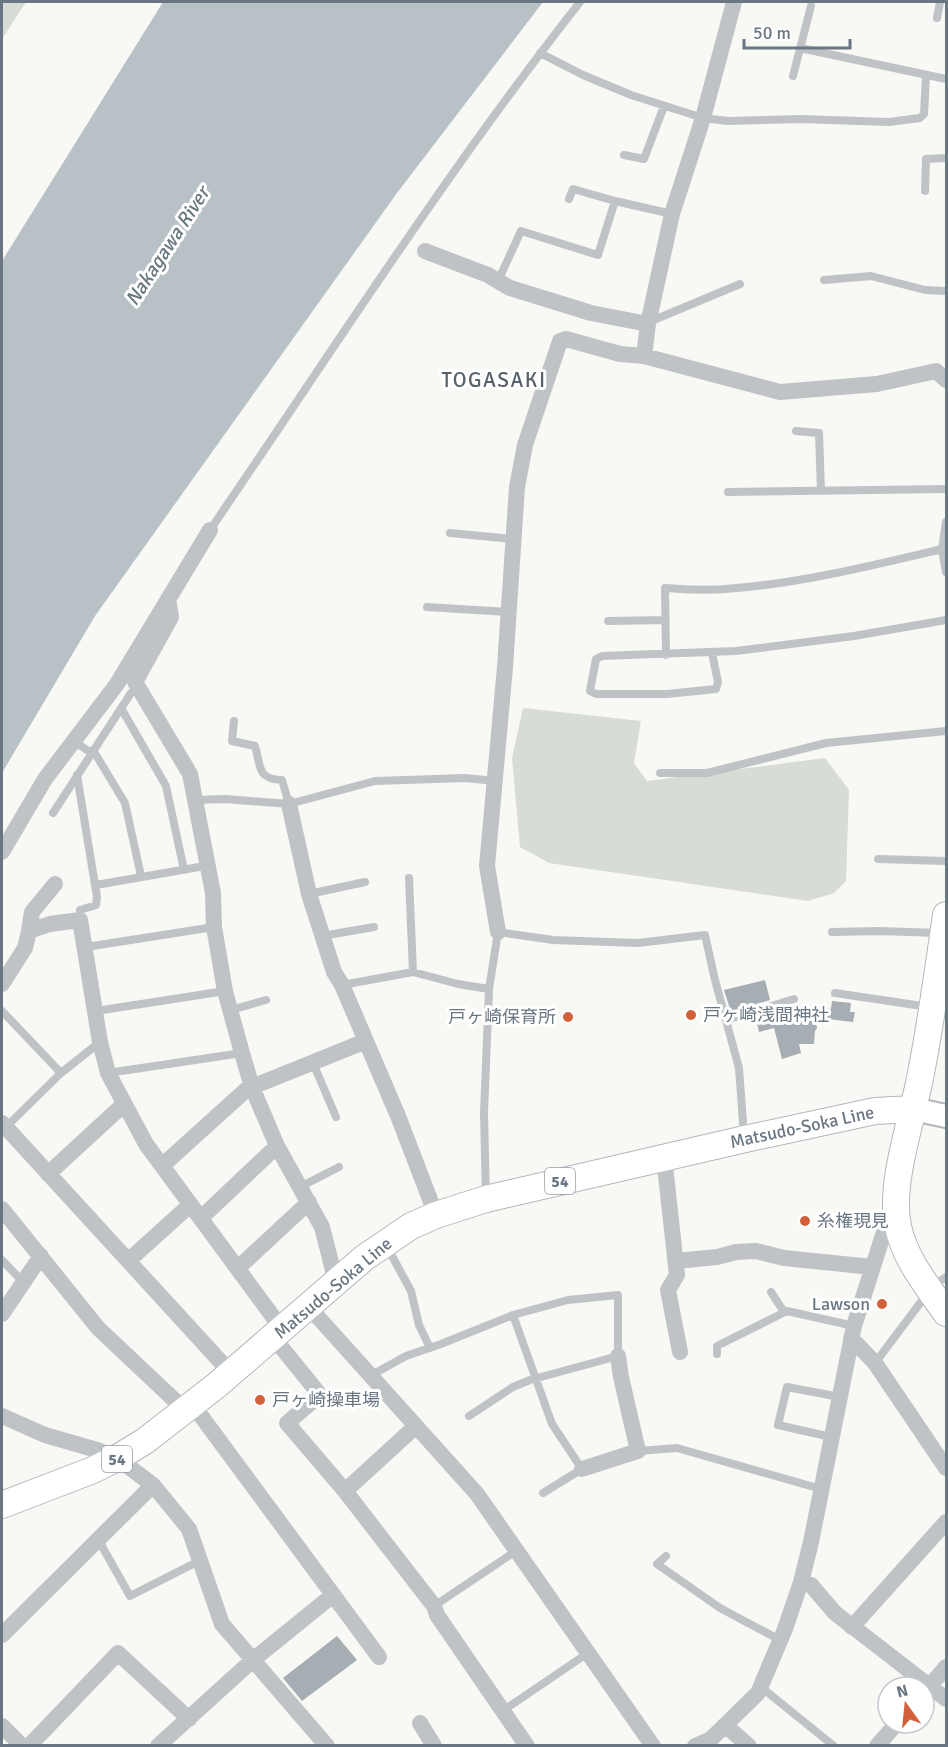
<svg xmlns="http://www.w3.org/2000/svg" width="948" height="1747" font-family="Signika,'Noto Sans JP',sans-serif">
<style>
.green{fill:#d7dcd5}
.water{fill:#b8c2c6}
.building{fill:#a6adb3}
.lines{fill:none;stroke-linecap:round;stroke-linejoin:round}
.secondary-casing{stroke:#b2b6bb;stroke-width:26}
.primary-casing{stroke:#b3b7ba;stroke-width:28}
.lane{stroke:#bfc3c6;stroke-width:8}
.street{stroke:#bfc3c6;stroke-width:16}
.secondary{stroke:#fff;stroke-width:22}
.primary{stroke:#fff;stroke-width:26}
.poi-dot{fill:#d2603b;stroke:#fff;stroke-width:2}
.labels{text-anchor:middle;stroke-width:6;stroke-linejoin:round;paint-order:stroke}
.shield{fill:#fff;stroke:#97a0a8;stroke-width:1.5}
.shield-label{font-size:16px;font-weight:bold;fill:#6a7783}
.poi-label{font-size:18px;fill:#6a7783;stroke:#fff;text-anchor:start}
.street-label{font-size:18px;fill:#6a7783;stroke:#fff}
.water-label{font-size:20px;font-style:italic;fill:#66777f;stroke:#fff}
.quarter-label{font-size:21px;letter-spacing:1.5px;fill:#576169;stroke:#fff}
</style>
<rect width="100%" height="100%" fill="#f8f8f5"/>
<path class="green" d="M2 2H26L2 39Z
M523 708 641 721 634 763 647 781 825 758 849 790 846 881 834 893 808 901 549 863 520 847 512 758Z"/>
<path class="water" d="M163 2H543L397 193 95 616 2 773V261Z"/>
<path class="building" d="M765 980 770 1000 731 1012 724 990Z
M832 1001 851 1003 850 1012H855L853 1022 828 1019V1023L816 1021 817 1028 815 1031 814 1044H799L801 1053 782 1059 774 1028 759 1032 756 1018 774 1012 777 1023 803 1020 805 1010H808V1006L831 1009Z
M337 1636 357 1660 302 1701 283 1678Z"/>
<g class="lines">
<defs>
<path id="secondary" d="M913 1109 946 1116"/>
<path id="primary" d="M946 915C938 969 931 1024 920 1078 912 1120 889 1184 898 1226 904 1258 928 1287 946 1313
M2 1505 93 1470 117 1458 145 1441 217 1385 364 1258 411 1226 436 1215 486 1199 745 1139 875 1111 913 1109"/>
</defs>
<use href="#secondary" class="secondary-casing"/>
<use href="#primary" class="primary-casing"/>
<path class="lane" d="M937 18 940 2
M800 48 946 79
M540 53 583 75 631 95 703 118 728 121 800 119 889 122 920 118 924 114 926 75
M793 76 811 6
M624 155 644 159 664 106
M925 191 926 159 946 158
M569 199 573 189 615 201
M824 280 871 276 925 290 946 291
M498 281 521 231 598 255 615 201 672 214
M649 322 740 284
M796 431 819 433 821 491
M728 492 946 489
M946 522 942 549 946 572
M210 530C331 353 447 171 580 2
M450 533 513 539
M427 607 508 612
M608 621 665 620
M712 653 718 682 716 689 667 694H596L590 691 596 659 602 656 736 651 854 636 946 620
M666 655 665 588C685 589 705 591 725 589 798 584 870 566 942 549
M121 708 166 786 184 870
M234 721 232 741 255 746C261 767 257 779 282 780L289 804
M74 741 91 753
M93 750 125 803 141 876
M660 773H707L826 743 946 731
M77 775 97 897 96 905 80 910V920
M196 800 225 799 289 804 375 781 465 778 495 781
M53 813 131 693
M878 859 946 861
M409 878 413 972
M96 885 199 867
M309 894 365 882
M832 932 879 931 939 933
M322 936 374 927
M86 947 214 927
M342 985 413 972 458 984 489 989
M835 993 929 1007
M231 1010 266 1000
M2 1011 61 1073
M96 1011 225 991
M726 1020 794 999
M313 1063 336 1117
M108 1073 242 1053
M6 1127 61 1073 100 1042
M300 1187 339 1167
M486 1198 484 1113 489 989 498 932 553 940 638 943 705 935 715 980 739 1068 744 1136
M386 1245 411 1291 419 1325 430 1348
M2 1260 23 1282
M932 1286 946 1277
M771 1292 784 1312
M513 1315 552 1424 582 1469 543 1493
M717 1354V1346L787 1311 854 1326
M875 1363 927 1294
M370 1376 406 1356 441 1344 513 1315 568 1300 618 1295V1356L530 1380 513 1387 469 1416
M831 1437 778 1425 787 1387 840 1397
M638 1451 677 1448 821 1489
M99 1541 130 1596 201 1560
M666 1556 657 1564 720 1608 780 1640
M434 1606 516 1551
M761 1687 834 1746
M504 1710 588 1653"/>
<path class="street" d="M425 251 488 275 510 288 591 313 648 324
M644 356 648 324 672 214 703 118 734 2
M168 599 171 617 135 682 190 774 213 893 214 927 225 991 242 1053 252 1087 277 1146 322 1227 336 1282
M289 804 309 894 334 972 342 985 398 1116 436 1215
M2 852 45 779 117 684 210 530
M29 931 32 912 55 884
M498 932 487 866 505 667 517 487 525 445 560 341 566 339 620 354 644 356 780 392 877 384 936 371 946 380
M2 984 25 948 29 931 50 924 80 920 100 1042 108 1073 146 1144 282 1329
M2 1123 231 1373
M664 1157 677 1275 668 1290 680 1352
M163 1165 247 1089 366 1041
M48 1174 123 1105
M2 1209 98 1328 186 1411
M201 1218 277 1146
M128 1261 190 1205
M676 1261 717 1257 736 1252 756 1251 784 1258 872 1267
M238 1268 309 1202
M308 1306 477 1494 653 1746
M2 1314 41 1256
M273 1337 320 1395 287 1423 345 1491 434 1606 437 1615 527 1746
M851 1338 875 1363 946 1468
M193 1405 379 1657
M2 1416 45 1435 97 1450 117 1458 153 1485 189 1529 222 1624 327 1746
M582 1469 638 1451 621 1377 618 1356
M345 1491 416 1426
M801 1582 811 1585 835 1613 946 1699
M852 1627 946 1522
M2 1635 153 1485
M924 1693 946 1667
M420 1723 434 1746
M2 1726 22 1746
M726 1726 749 1746
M29 1746 118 1653 189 1719
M158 1746 254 1659 333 1595
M695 1746 711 1739 758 1693 785 1629 801 1582 811 1542 854 1326 884 1232 897 1224
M877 1746 897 1723"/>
<use href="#secondary" class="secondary"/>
<use href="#primary" class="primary"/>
</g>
<g class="poi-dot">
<circle cx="691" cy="1015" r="6"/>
<circle cx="568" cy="1017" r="6"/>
<circle cx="805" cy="1221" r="6"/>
<circle cx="882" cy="1304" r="6"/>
<circle cx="260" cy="1400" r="6"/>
</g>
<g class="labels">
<g class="shield">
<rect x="545" y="1168" width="30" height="26" rx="4.5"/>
<rect x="102" y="1446" width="30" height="26" rx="4.5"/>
</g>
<g class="shield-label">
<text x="560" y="1187">54</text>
<text x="117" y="1465">54</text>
</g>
<g class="poi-label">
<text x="703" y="1021">戸ヶ崎浅間神社</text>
<text x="556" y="1023" text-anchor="end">戸ヶ崎保育所</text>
<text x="817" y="1227">糸権現見</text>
<text x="870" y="1310" text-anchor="end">Lawson</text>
<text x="272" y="1406">戸ヶ崎操車場</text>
</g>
<g class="street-label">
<text transform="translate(802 1127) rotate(-12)" y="6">Matsudo-Soka Line</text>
<text transform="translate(333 1288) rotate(-40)" y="6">Matsudo-Soka Line</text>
</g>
<g class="water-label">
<text transform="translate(167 246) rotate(-57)" y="7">Nakagawa River</text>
</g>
<g class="quarter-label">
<text x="494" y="387">TOGASAKI</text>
</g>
</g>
<rect width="948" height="1747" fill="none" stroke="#6a7783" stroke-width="6"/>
<g transform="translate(906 1705) rotate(345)"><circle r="28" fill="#ffffff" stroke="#c3c9cd" stroke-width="1.5"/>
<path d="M0-4.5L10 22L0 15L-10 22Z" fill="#d2603b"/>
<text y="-9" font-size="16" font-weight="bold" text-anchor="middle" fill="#6a7783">N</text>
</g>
<path d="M744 39v9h106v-9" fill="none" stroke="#6a7783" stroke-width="3"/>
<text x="753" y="39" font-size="18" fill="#6a7783" stroke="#ffffff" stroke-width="4.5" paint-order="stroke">50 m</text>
</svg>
